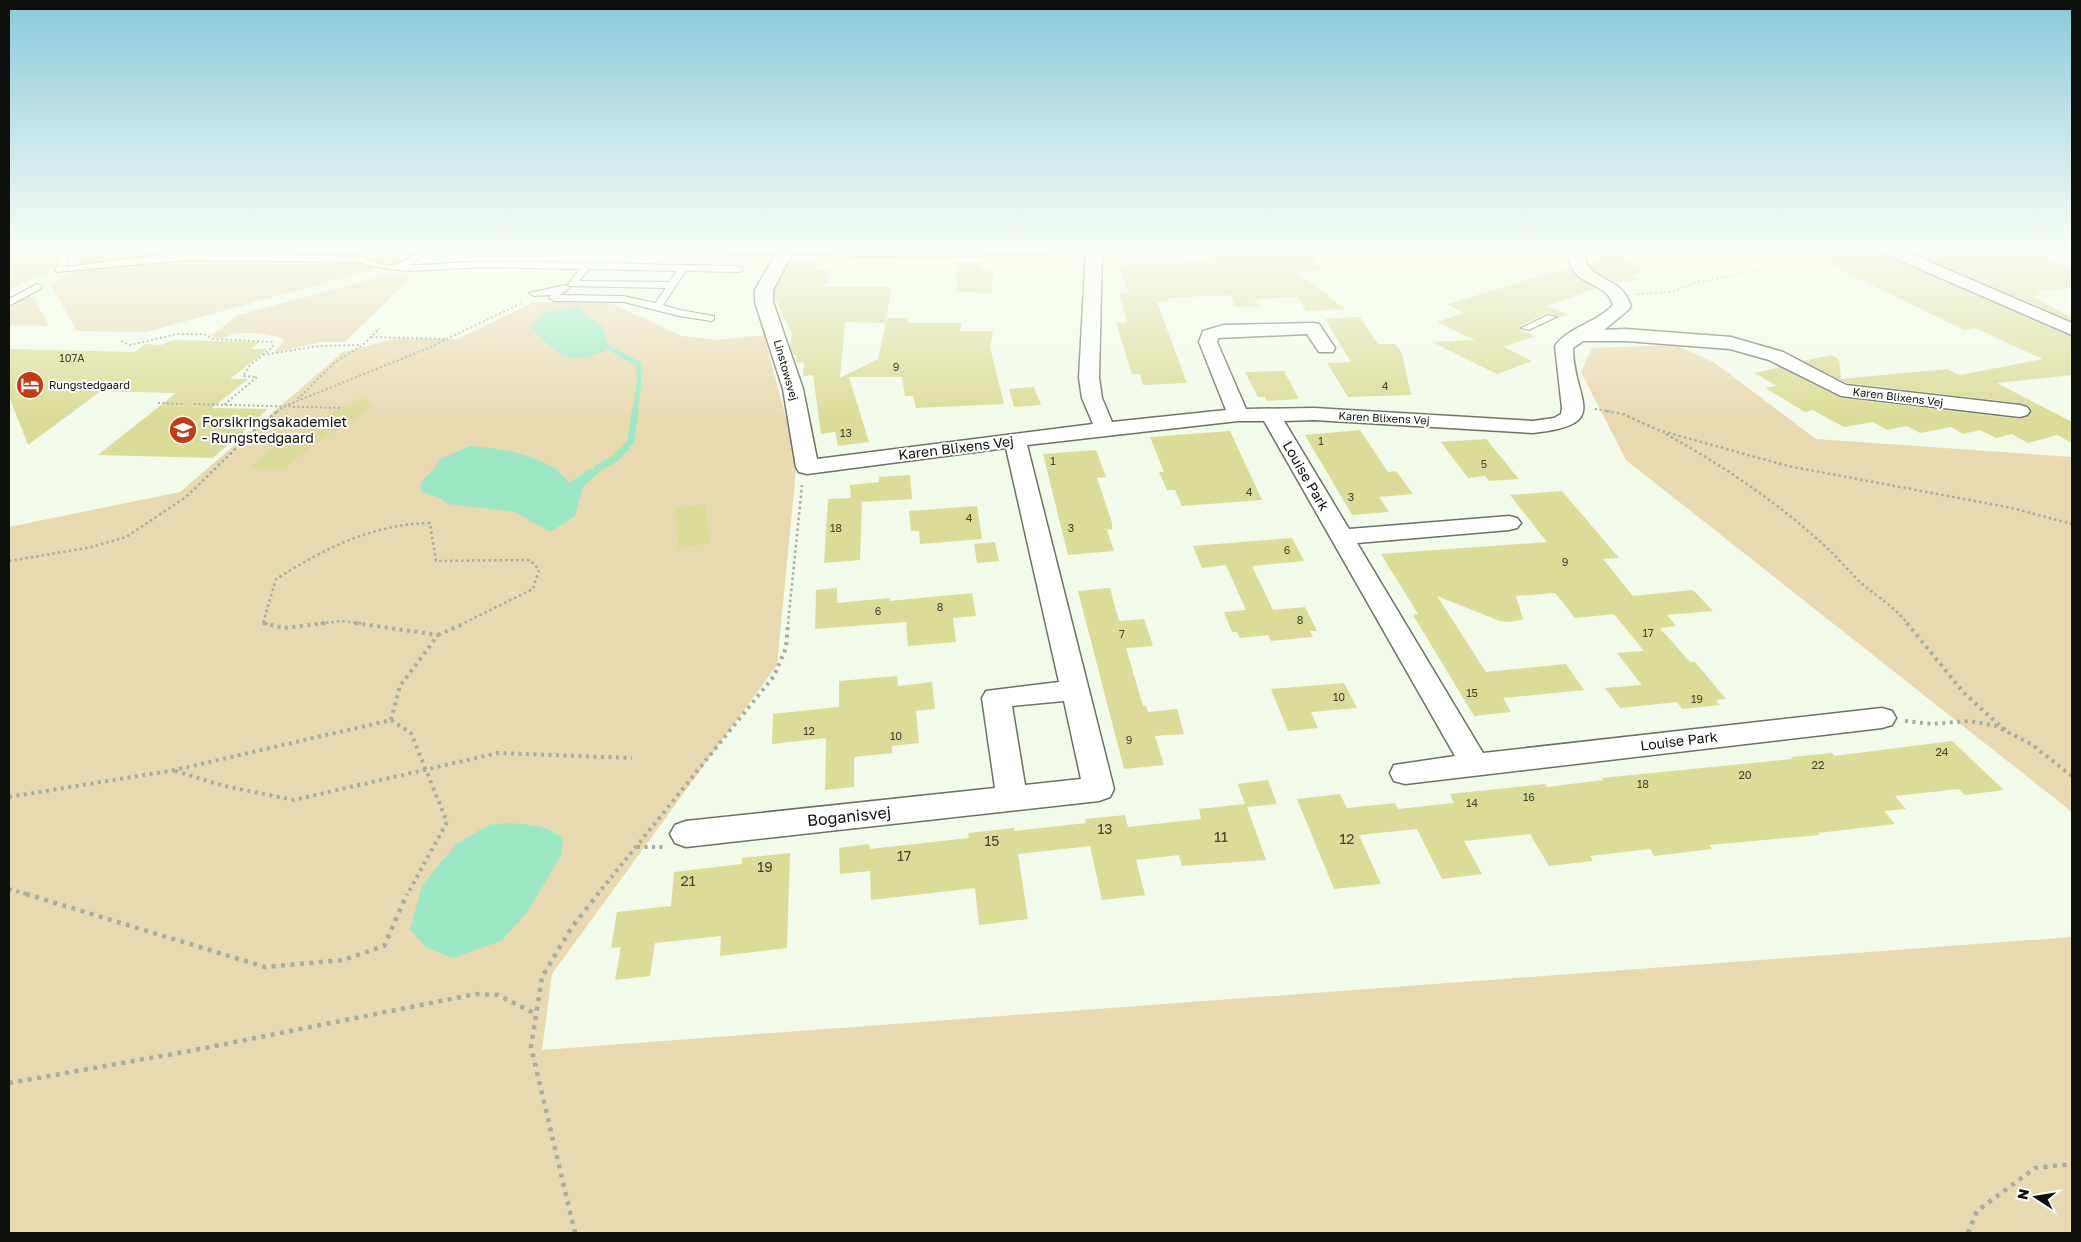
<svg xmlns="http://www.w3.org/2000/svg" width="2081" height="1242" font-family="'Golos Text',sans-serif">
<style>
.green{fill:#e8d9b0}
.water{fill:#9ce8c6}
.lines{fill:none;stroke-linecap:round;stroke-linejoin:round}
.stream-far1{stroke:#9ce8c6;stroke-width:5}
.stream{stroke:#9ce8c6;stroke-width:7}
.building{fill:#dbdc97}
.service-casing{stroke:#6b7263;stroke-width:2}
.minor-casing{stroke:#6b7263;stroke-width:3}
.secondary-casing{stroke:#6b7263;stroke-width:2}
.path-far3{stroke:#a6ac9f;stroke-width:2;stroke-dasharray:2 2.5;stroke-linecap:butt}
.path-far2{stroke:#a6ac9f;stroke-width:2.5;stroke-dasharray:2.5 3;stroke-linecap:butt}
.path-far1{stroke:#a6ac9f;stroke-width:4;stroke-dasharray:3 4.5;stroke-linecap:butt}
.path{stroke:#a6ac9f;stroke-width:4.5;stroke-dasharray:4 5.5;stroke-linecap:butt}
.service{fill:#fff;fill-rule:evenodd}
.minor{fill:#fff;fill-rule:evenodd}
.secondary{fill:#cfe0d0;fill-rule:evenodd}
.labels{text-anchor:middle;stroke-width:4;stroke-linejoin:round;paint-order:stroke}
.number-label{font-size:11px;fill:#41432e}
.far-street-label{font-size:11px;fill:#0e100b;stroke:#fff}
.far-poi-label{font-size:11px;fill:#0e100b;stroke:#fff;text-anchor:start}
.poi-label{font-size:14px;fill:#0e100b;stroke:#fff;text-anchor:start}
.street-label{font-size:14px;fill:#0e100b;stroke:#fff}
.near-number-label{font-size:14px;fill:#41432e}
.near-street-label{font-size:16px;fill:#0e100b;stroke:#fff}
</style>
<rect width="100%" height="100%" fill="#f2fae9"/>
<path class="green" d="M9 246H84L55 264 46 276H34L9 291Z
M88 246H215L398 251 410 252 414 254 404 262 387 264 363 257 220 254 179 255 86 264 72 262 83 249Z
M191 259 354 262 375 269 146 332 77 331 52 287V284C80 261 153 262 191 259Z
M382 276H412L345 342H321L274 353 284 341C278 333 244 332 234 334 225 336 221 341 211 336L238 315Z
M27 297H34L49 326 9 325V308Z
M534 302 610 303 682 336 716 340 764 335 797 460 777 665 552 974 542 1050 2072 937V1233H9V527L180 492 343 352 393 339H457Z
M1676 345 1715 363 1816 439 2072 457V812L1626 460 1581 372 1592 348Z"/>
<path class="water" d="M574 306H580L586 315 602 325 609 348C572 369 553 353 531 326L543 313Z
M470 446C498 448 527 452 552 467 559 470 564 478 569 483L588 470 597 469V474L583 487 575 516 550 532 515 512 447 504 440 498 421 492V483L442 458Z
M505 823C525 824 547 824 563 839L561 855 543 886 525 915 501 941 453 958 425 947 410 929 422 886 455 845 488 825Z"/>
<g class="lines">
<path class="stream-far1" d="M609 348 639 364V383L635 412"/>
<path class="stream" d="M597 469 616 458 631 441 635 411"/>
</g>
<path class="building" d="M1595 246H1608L1642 268H1637L1646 274 1633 275 1640 280 1615 283 1597 272 1589 263 1598 259Z
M1898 246H1915L1927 252 2006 248 2024 257 2032 254 2023 247 2027 246 2072 270V288L2035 291 2043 295 2031 296 2072 318V321Z
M1307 250 1323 270 1296 271 1345 309 1306 311 1298 297 1255 299 1259 306 1236 307 1230 295 1167 298 1168 301 1157 302 1187 383 1143 385 1140 374H1132L1116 323 1127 322 1119 293H1129L1118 265 1192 262 1190 259H1210L1208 255Z
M1873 250 2072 337V375L1997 383 2072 422V443L2057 435 2028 443 2012 434 1996 438 1980 430 1963 434 1951 427 1920 433 1907 426 1887 430 1873 422 1844 427 1813 410 1805 412 1765 388 1777 386 1754 373 1780 367 1841 398 2020 419 2028 416 2032 410 2028 405 2020 403 1847 383 1803 361 1831 355 1839 359 1841 379 1947 369 1960 375 2043 359 1975 328 1964 330 1819 259Z
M795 259 820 260 815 270 832 271 823 287H889L888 289H892L885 323 845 322 840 378 878 359 887 318H908V323H962L960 331H993L990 347 1004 404 916 408 913 396H905L902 377H849L869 442 838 446 835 432 821 434 813 375 803 376 804 362 796 363 797 355H793L790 347 792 334 775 298V290L790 261Z
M957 262H981L980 269H995L991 293 956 292 958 282H956Z
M1570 267 1576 277 1596 288 1547 306 1568 315 1556 319V315L1547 313 1520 326 1521 330 1535 336 1504 347 1532 361 1497 374 1432 342 1475 340 1437 322 1464 313 1447 304Z
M1360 317 1378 344H1395L1402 353 1411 395 1348 397 1327 363 1351 362 1325 319Z
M174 340 259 342 251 349H268L230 379H248L212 408 268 409 213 458 98 455 176 393 101 391 28 445 9 396V349L135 352 146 344 161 345Z
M1284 371 1299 399 1267 401 1265 397H1258L1245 372Z
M1034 387 1041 405 1014 407 1009 389Z
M365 395 372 407 311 446 285 469 249 468 276 444Z
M1360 430 1388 472 1396 471 1413 494 1379 497 1389 512 1352 515 1305 435Z
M1230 431 1262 500 1182 506 1175 490H1167L1159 472H1164L1150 437Z
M1486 439 1519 479 1489 481 1485 476 1468 478 1441 442Z
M1096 450 1106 477 1097 478 1112 523V529L1107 530 1114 551 1068 555 1043 454Z
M910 475 912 499 862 502 860 560 824 563 828 499 851 498 850 485 879 482V477Z
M1562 491 1619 558 1603 559 1633 596 1693 590 1713 611 1667 615 1676 626 1660 628 1690 662H1695L1726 699 1716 700 1720 705 1682 709 1677 702 1620 708 1605 688 1642 685 1617 653 1644 651 1614 614 1575 618 1555 593 1516 596 1523 619 1510 622 1500 621 1437 596 1486 672 1566 664 1584 690 1503 698 1511 712 1474 716 1413 615 1418 614 1381 554 1547 542 1510 495Z
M705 504 710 543 678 548 675 509Z
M977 506 982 539 920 544 919 531H911L909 511Z
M1292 538 1304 561 1252 566 1273 610 1305 607 1317 631H1310L1313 637 1271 641 1268 635 1240 638 1237 632H1232L1224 612 1246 610 1226 565 1202 568 1193 546Z
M995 542 999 561 977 563 974 544Z
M837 588V603L890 598V601L972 593 976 616 953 618 956 642 908 646 906 622 815 629 816 590Z
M1110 588 1119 621 1144 619 1153 646 1126 648 1143 706H1146L1148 712 1177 709 1184 734 1155 736 1164 765 1124 769 1078 591Z
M897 676 898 686 932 682 935 709 916 711 919 743 892 746V753L854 757V787L825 790 826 738 772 744 773 714 839 707V681Z
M1344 683 1357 708 1311 712 1318 728 1288 731 1271 689Z
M1952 741 2004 790 1965 795 1959 789 1895 796 1906 809 1884 811 1895 824 1818 833 1820 835 1709 845 1712 849 1654 856 1650 849 1590 856 1593 861 1549 866 1530 834 1464 841 1482 874 1442 879 1417 829 1359 835 1381 884 1334 889 1297 799 1340 794 1347 808 1395 803 1398 809 1454 803 1450 794 1545 784 1547 787 1603 780 1602 778 1793 759 1791 757 1832 753 1834 756Z
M1268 780 1277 804 1247 807 1266 860 1182 866 1179 855 1136 860 1145 895 1102 900 1090 846 1018 854 1028 919 979 925 975 888 871 900 870 871 840 874 839 848 869 844 870 849 969 838 968 833 1014 828V831L1086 823 1085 819 1125 815 1128 827 1201 819 1199 809 1245 804 1238 784Z
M790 853 787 948 720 956 721 936 655 943 650 976 615 980 621 947 611 948 617 912 671 906 674 872 742 864V858Z"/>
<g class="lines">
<defs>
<path id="service" d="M74 246H83L69 257 65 267 149 256 187 254 359 256C371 260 385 268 397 264 412 260 420 246 435 246L410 265C429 265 447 263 466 262 558 261 649 265 740 266L744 269 740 272 686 271 663 305 680 310 714 316V320L711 321 679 316 624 302 554 301 549 298 551 295 534 296 529 293 565 285 570 288 560 295 624 296 655 303 666 288 569 286 568 284 580 269C541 269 502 266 464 268 425 270 397 275 358 262L187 260 56 272 55 270 62 254ZM589 269 677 271 669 282 579 281Z
M2007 246H2018L2030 253 2023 255Z
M37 284 42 287 40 289 9 306V299Z
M1548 315 1556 317 1529 330 1521 328Z"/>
<path id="minor" d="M789 246 794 250 773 290V302L803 389 817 459 1093 424 1082 398 1079 378 1086 250 1091 246 1100 247 1102 250 1099 378 1102 398 1112 422 1226 410 1199 342 1203 331 1224 325 1313 323 1319 324 1335 348 1333 352H1319L1307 334 1218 338 1217 342 1246 409 1314 408 1533 421 1554 418 1561 414 1562 408 1555 346C1568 327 1597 323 1613 305 1608 287 1590 286 1577 275 1571 269 1569 260 1567 253L1575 248 1581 250C1585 255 1585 263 1590 268 1605 284 1622 280 1631 306L1628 310 1604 330 1626 329 1731 337 1783 352 1846 385 2020 405 2027 407 2030 411 2027 415 2020 417 1841 396 1769 360 1730 349 1626 341H1583L1573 348C1573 401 1614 424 1533 433L1314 420 1284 421 1349 529 1509 516 1517 518 1521 523 1517 528 1509 530 1357 543 1483 753 1882 708 1892 711 1896 718 1892 725 1882 728 1405 784 1394 781 1390 773 1394 765 1455 756 1264 421H1238L1027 445 1114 789 1110 797 1099 801 686 847 675 843 670 834 675 825 686 821 995 788 982 698 986 691 1059 682 1006 448 807 474 799 472 796 467 783 389 755 302V290L778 250 780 247ZM1064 701 1081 779 1025 785 1012 706Z
M1872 246H1893L2072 323V335L1874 249Z"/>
<path id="secondary" d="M524 246H1177L1175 250 1169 251 930 257 532 251 526 250Z"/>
</defs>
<use href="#service" class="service-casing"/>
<use href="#minor" class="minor-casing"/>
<use href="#secondary" class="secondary-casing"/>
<path class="path-far3" d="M1637 294 1672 292 1695 283 1759 270
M371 337 446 339
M121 341 130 345 177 334H204L213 339 272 342 273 347 250 365 243 376 257 377 224 405
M263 355 319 346 361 345
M298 399 334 363 363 345 380 328
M158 403 185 404
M194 404 341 408
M1595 409 1613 412
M277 412 285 406 426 349 522 303"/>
<path class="path-far2" d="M1606 411 1623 414 1658 430 1788 466 2012 508 2072 524
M1666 434C1722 465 1777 502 1825 546 1836 556 1846 568 1857 579 1874 595 1894 606 1908 624
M9 561 92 547 126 537 186 497 261 424 278 411
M268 624 263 623 276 579C324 549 372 524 430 523L436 561 530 560 539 570 533 589 462 624
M315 624 342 621 364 624
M788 624 802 485"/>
<path class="path-far1" d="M263 623 284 628 326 623
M355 623 438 635
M1907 623 1964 693 2006 731
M438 635 465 623
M391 720 400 686 438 635
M1905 721 1932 724 1970 721 1996 726 2031 744 2072 776
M175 771 224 786 294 800 498 753 632 758
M9 797 175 770 391 720 411 733 447 822 407 895
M637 847H664
M9 889 30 895
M597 895 774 676 786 648 788 623"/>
<path class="path" d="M26 894 265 967 343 960 384 946 407 894
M9 1083 190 1051 476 994 498 995 536 1014
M575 1233 531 1047 542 977 572 927 598 894
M1968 1233 1977 1211 2035 1168 2072 1164"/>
<use href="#service" class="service"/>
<use href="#minor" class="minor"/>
<use href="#secondary" class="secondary"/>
</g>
<linearGradient id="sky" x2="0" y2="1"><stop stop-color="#89c9da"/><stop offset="0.59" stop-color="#f9fdf5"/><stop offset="1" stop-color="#f9fdf5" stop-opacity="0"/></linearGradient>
<rect width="2081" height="420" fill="url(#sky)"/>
<defs>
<symbol id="hotel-disc" viewBox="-11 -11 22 22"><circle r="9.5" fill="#c43b13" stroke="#fff"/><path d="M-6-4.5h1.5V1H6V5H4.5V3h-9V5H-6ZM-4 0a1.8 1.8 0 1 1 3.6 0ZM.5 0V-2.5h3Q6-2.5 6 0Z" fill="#fff"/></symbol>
<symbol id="school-disc" viewBox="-11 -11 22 22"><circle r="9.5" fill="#c43b13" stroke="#fff"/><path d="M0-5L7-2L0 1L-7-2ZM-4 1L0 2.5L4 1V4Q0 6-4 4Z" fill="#fff"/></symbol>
</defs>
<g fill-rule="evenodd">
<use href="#hotel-disc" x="14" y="369" width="32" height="32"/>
<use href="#school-disc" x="167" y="414" width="32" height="32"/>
</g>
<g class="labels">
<g class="number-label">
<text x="72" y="362">107A</text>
<text x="896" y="371">9</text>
<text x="1385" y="390">4</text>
<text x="846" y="437">13</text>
<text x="1321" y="445">1</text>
<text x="1053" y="465">1</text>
<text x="1484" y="468">5</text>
<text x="1249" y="496">4</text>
<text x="1351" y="501">3</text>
<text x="969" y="522">4</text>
<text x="836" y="532">18</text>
<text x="1071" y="532">3</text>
<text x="1287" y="554">6</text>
<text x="1565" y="566">9</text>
<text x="940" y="611">8</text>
<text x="878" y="615">6</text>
<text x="1300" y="624">8</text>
<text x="1648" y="637">17</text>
<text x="1122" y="638">7</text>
<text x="1472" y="697">15</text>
<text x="1339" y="701">10</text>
<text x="1697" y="703">19</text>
<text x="809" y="735">12</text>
<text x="896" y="740">10</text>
<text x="1129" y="744">9</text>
<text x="1942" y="756">24</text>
<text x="1818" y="769">22</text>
<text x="1745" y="779">20</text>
<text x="1643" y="788">18</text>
<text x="1529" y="801">16</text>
<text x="1472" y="807">14</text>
</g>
<g class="far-street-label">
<text transform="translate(786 370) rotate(74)" y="4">Linstowsvej</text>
<text transform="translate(1898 397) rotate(7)" y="4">Karen Blixens Vej</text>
<text transform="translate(1384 418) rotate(3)" y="4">Karen Blixens Vej</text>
</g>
<g class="far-poi-label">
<text x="49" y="389">Rungstedgaard</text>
</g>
<g class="poi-label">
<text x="202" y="427">Forsikringsakademiet<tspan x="202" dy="16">- Rungstedgaard</tspan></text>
</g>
<g class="street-label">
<text transform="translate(956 448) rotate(-7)" y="5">Karen Blixens Vej</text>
<text transform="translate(1306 476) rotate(60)" y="5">Louise Park</text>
<text transform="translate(1679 741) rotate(-7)" y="5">Louise Park</text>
</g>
<g class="near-number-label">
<text x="1105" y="834">13</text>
<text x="1221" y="842">11</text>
<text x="1347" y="844">12</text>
<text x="992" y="846">15</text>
<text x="904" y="861">17</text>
<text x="765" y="872">19</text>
<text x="688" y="886">21</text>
</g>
<g class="near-street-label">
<text transform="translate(849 816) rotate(-6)" y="6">Boganisvej</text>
</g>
</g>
<rect width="2081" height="1242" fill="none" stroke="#0e100b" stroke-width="20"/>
<g transform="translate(2036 1197) rotate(282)" stroke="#ffffff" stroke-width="4" paint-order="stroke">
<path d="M0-4L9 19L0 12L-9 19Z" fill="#0e100b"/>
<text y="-8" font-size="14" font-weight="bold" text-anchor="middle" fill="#0e100b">N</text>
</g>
</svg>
